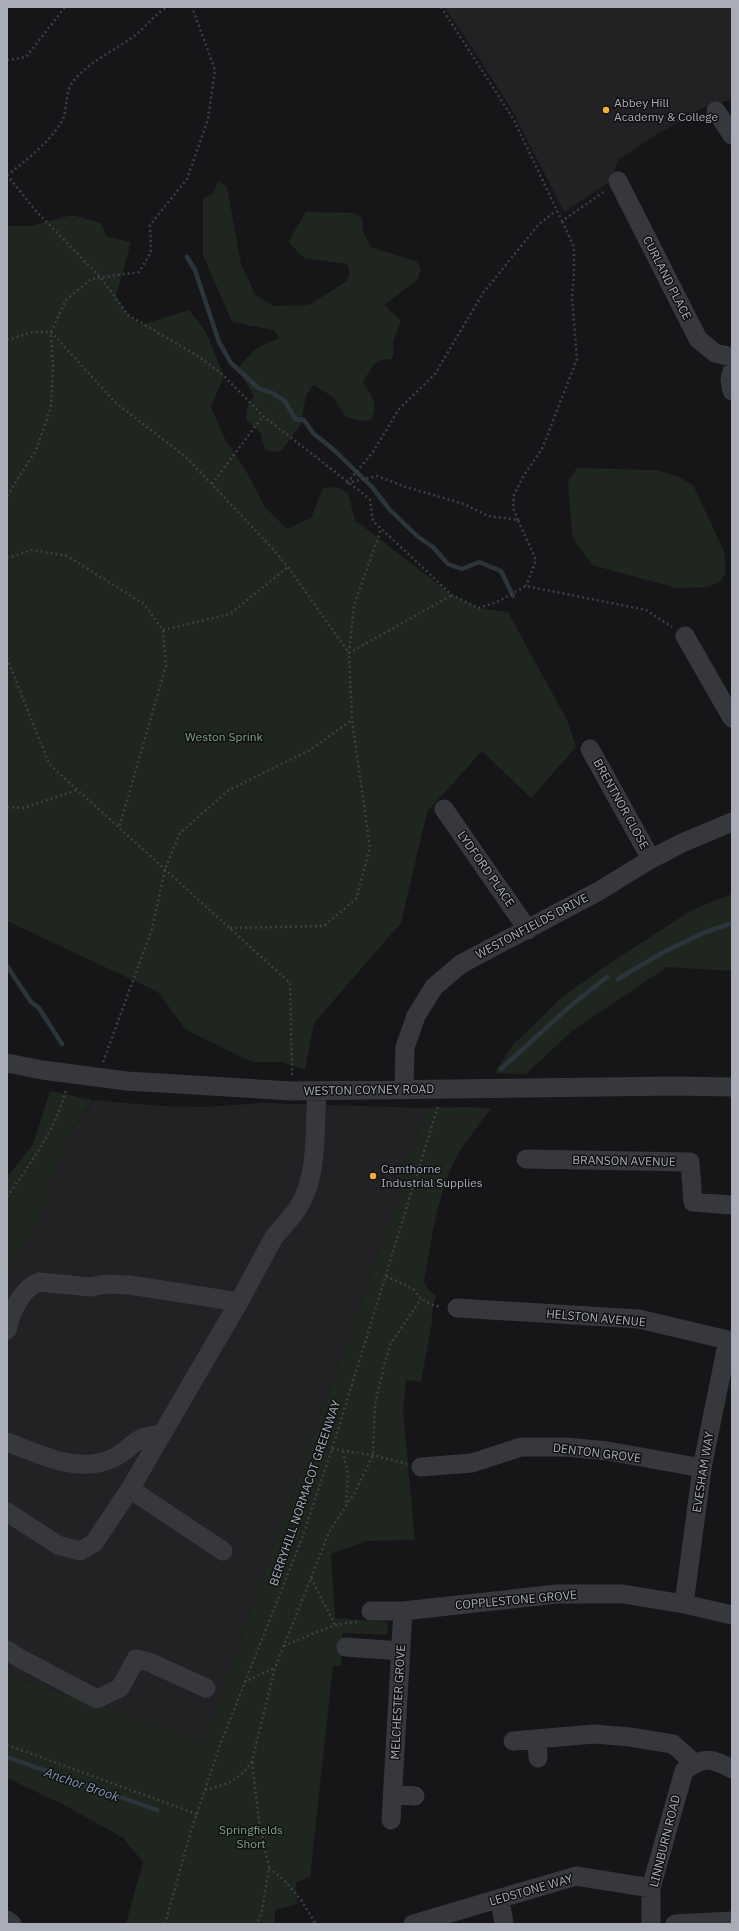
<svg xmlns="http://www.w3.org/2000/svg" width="739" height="1931" font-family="'IBM Plex Sans',sans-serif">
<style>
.built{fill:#222225}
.green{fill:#1e261f}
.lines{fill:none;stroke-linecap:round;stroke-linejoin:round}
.stream{stroke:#2c353c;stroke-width:4.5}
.path{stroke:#3d3f44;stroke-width:2.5;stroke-dasharray:2 3;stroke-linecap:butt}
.minor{stroke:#37383d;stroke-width:19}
.poi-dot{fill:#f2b134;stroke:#111113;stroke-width:1.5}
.labels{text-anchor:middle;stroke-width:3;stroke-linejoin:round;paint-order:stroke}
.poi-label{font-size:12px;fill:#a8adb8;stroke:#111113;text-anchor:start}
.street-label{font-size:12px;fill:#a8adb8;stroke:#111113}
.park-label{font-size:12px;fill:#7fa381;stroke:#111113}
.water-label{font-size:13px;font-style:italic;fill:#7f9bb3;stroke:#111113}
</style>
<rect width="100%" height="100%" fill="#161618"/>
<path class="built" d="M444 7H732V99L703 108 656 135 618 160 611 181 564 212 513 112 475 52Z
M94 1100 159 1106 205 1107 262 1103 425 1108 396 1203 204 1742 7 1674V1272L37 1228 68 1134Z"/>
<path class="green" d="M218 181 227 187 241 264 255 294 273 306 309 305 347 281 350 273 347 264 304 258 288 242 306 212 354 213 362 218 363 231 371 247 417 262 421 269 418 279 384 305 401 321 393 342 394 350 392 359C374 359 372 367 363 382 372 397 379 403 371 420L362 421 346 417 333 397 314 385 306 395 301 424 282 450 274 452 265 450 260 432 246 420 247 407 254 396 238 369C253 349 257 347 279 338L277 334 273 330 232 322 203 255V199L214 192Z
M72 215 101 223 107 237 131 242 116 296 128 315 141 325 189 310 206 332 224 376 211 407 226 441 245 469 265 507 287 529 311 518 323 488 337 487 348 493 355 520 452 595 478 608 508 612 567 720 576 747 531 798 482 751 427 812 401 923 314 1023 305 1070 282 1062H252L186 1030 158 992 7 921V226H31Z
M577 468 655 470 677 476 693 485 724 551 726 573 720 581 709 587 676 588 592 565 572 536 568 481Z
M732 894V971L667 967 572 1031 526 1074 494 1073 514 1044 561 998 607 965 692 910Z
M50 1091 93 1100 68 1134 37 1228 7 1272V1177L33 1144Z
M461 1107 491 1108C480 1124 467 1139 457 1156 437 1194 432 1239 424 1281L427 1288 436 1296 433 1305 432 1322 421 1382 406 1380 403 1410 415 1540 367 1541 331 1554 335 1618 388 1622 387 1635 343 1633 341 1666H333L310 1877 296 1882 297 1904 275 1910V1924H126L143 1862 123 1838 66 1806 7 1778V1674L204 1742 396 1203 425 1108Z"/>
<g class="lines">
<path class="stream" d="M187 257 195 270 219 342 231 363 258 388 272 393 285 401 295 419 304 420 313 433 334 450 372 487 390 510 417 536 433 547 448 564 462 569 479 562 501 571 513 596
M7 966 31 1002 39 1008 62 1044
M618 979 662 953 703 933 732 923
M501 1069 569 1007 607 977
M7 1757 157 1810"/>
<path class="path" d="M441 7 514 120 562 221 605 191
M7 60 26 57 65 7
M7 175 35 210 101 278 128 315 201 358 224 376 263 416 366 496 370 500 373 521 452 595 478 608 497 602 526 586 646 610 672 627
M7 175C25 162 57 136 64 116 67 105 66 92 72 83 88 61 117 50 138 33 148 24 156 13 168 7
M7 340 33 332H51L116 403 186 457 272 548 288 567 349 653 452 595
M347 483 373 452 399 409 435 374 483 293 539 224 556 211
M347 483 377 476 406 487 464 504 488 516 518 520 536 560 526 586
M212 484 263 416
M7 496 36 450 51 407 53 366 51 332 66 300 91 279 139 272 151 252 150 225 187 179 208 119 215 70 192 7
M518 520 513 508 514 495 524 475 542 449 577 359 572 297 574 276V247L562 221
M7 558 32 550 67 556 144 604 163 630 166 666 119 828
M163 630 230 614 288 567
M7 658 49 764 290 983 292 1075
M7 807 24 808 77 790
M230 928 324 926 356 899 370 848 352 720 349 653 354 605 381 529
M103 1062 152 929 165 869 180 833 229 790 310 750 352 720
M7 1197C32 1160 54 1133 66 1090
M386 1276 413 1289 421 1299 433 1305 441 1307
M332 1449 373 1455 407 1464
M343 1451 348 1475 346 1504
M311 1578 329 1532 355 1492 373 1455 375 1404 385 1362 391 1343 421 1299
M284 1646C308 1636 334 1622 360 1622
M244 1682 274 1668
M7 1745 197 1814
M252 1762 259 1821 269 1868 262 1911 257 1924
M205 1790C227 1784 239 1781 252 1761L275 1668 311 1578 335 1625
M269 1868 284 1880 301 1900 316 1924
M165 1924 191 1831 220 1745 301 1541 332 1449 438 1106"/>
<path class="minor" d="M716 111 732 135
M618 181 698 339 715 353 732 357
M732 371 730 379 732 391
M685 636 732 718
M590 749 651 859
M444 809 528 930
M7 1063 42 1070 127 1081 292 1091 674 1086 732 1087
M404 1089 405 1047 416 1016 434 987 461 964 599 891 651 859 682 843 732 822
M526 1159 690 1162 693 1202 732 1205
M457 1308 639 1319 732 1341
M7 1330C11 1312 21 1289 39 1282L91 1287 105 1284 130 1285 239 1302
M7 1442C39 1454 77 1474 111 1459 133 1450 133 1434 162 1435
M421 1467 472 1463 521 1447H566L608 1451 702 1468
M130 1489 223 1551
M7 1512 58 1545 80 1551 94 1543 130 1489 239 1302 274 1237C282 1228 291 1218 298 1208 319 1175 314 1129 317 1091
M684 1604 702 1468 728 1340
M371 1611H403L557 1594H623L684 1604 732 1615
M346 1647 401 1651
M7 1650 19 1658 97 1699 120 1688 136 1659 149 1662 206 1688
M537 1740 538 1758
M513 1741 594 1734 630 1737 673 1744 694 1763
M393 1794 415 1796
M391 1820 403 1611
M500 1899 504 1924
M7 1920 12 1924
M413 1924 576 1876 651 1888
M651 1924V1888L684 1771C703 1756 712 1758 732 1769
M675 1924 732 1921"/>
</g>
<g class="poi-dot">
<circle cx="606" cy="110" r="4"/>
<circle cx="373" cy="1176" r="4"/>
</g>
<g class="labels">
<g class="poi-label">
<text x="614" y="107">Abbey Hill<tspan x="614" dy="14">Academy &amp; College</tspan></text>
<text x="381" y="1173">Camthorne<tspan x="381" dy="14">Industrial Supplies</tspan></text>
</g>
<g class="street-label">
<text transform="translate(667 278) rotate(63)" y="4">CURLAND PLACE</text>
<text transform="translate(621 804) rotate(61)" y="4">BRENTNOR CLOSE</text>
<text transform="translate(486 869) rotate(55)" y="4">LYDFORD PLACE</text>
<text transform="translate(532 926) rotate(-28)" y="4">WESTONFIELDS DRIVE</text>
<text transform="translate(369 1090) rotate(-1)" y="4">WESTON COYNEY ROAD</text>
<text transform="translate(624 1161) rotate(1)" y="4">BRANSON AVENUE</text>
<text transform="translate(596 1318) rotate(5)" y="4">HELSTON AVENUE</text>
<text transform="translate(597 1453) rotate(7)" y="4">DENTON GROVE</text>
<text transform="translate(703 1472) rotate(-81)" y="4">EVESHAM WAY</text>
<text transform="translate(305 1493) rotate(-71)" y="4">BERRYHILL NORMACOT GREENWAY</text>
<text transform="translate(516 1600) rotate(-5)" y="4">COPPLESTONE GROVE</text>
<text transform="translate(398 1702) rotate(-87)" y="4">MELCHESTER GROVE</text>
<text transform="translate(665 1841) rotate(-76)" y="4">LINNBURN ROAD</text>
<text transform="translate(531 1890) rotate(-16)" y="4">LEDSTONE WAY</text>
</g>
<g class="park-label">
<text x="224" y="741">Weston Sprink</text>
<text x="251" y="1834">Springfields<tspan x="251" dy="14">Short</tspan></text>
</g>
<g class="water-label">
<text transform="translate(82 1784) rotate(19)" y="5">Anchor Brook</text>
</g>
</g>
<rect width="739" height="1931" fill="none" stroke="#a8adb8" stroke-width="16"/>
</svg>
